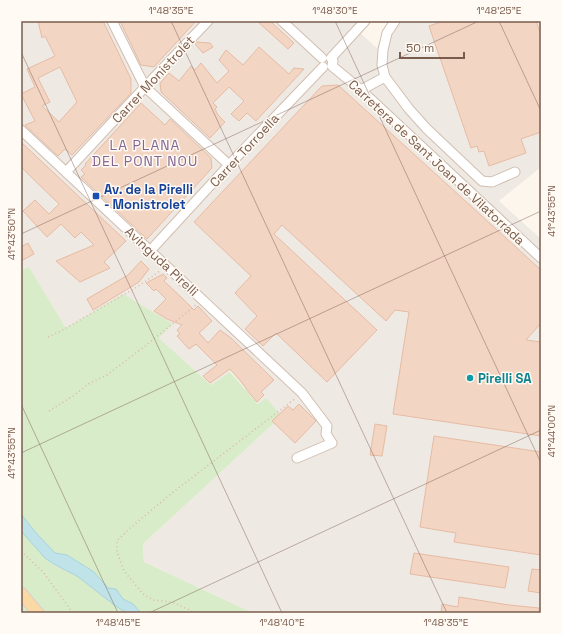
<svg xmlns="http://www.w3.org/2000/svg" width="562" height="634" font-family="'Space Grotesk',sans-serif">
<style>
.industrial{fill:#efe9e4}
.green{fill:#d8ecc9}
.water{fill:#bfe3e8;stroke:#a5d3da}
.building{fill:#f3d5c3;stroke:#e6bba3;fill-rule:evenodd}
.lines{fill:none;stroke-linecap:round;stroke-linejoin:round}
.minor-casing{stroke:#d1beb0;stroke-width:11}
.major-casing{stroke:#dad1cd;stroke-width:13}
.path{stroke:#d9b8a5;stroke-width:1.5;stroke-dasharray:1 3;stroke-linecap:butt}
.minor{stroke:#fff;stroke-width:9}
.major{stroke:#fbd9a5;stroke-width:11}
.ticks{fill:none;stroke:#7a5c4d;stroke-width:1;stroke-opacity:0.45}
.transit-dot{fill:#1a4fb4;stroke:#fffaf3;stroke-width:1.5}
.culture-dot{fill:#0f9aa8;stroke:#fffaf3;stroke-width:1.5}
.labels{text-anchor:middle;stroke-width:3;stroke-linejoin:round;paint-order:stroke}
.street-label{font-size:13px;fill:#7a5c4d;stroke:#fffaf3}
.transit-label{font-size:13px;font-weight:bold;fill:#164399;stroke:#fffaf3;text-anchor:start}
.culture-label{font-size:13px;font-weight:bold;fill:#0d838f;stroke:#fffaf3;text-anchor:start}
.neighbourhood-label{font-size:14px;letter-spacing:1px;fill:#846695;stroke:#fffaf3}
.neatline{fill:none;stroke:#7a5c4d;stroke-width:1.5}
.ticks-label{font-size:10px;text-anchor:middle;fill:#7a5c4d}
</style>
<rect width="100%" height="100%" fill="#fdf6ec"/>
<path class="industrial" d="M21 21H362L358 31 377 48 388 21H541V167L499 201 541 239V613H253L144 562 143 544 274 423 272 421 279 414 258 404 231 372 211 385 159 338 173 324 66 328 29 267 21 270Z"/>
<path class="green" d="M29 267 66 328 123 294 173 324 159 338 211 385 230 372 258 404 266 398 280 414 272 421 274 423 143 544 144 562 253 613H141L133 604 123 599 116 589 108 588 94 572 67 555 55 553 36 533 21 514V270Z
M21 531 45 558 55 566 77 576 117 607 127 613H21Z"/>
<path class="water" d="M21 514 36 533 55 553 67 555 94 572 108 588 116 589 123 599 133 604 141 613H127L117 607 77 576 55 565 45 558 21 531Z"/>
<path class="building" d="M38 21H103L131 79V93L72 155 65 149 58 156 25 125 35 121 21 94 35 87 27 69 55 56 45 36 42 38ZM60 67 77 102 59 122 42 106 50 102 38 78Z
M120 21H196L154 67 141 65Z
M257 21H270L294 43 288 49Z
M444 21H536L541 35V132L521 139 526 153 489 166 484 151 479 152 477 146 471 148 429 26Z
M196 42 210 43 213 47 203 53 195 44Z
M259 47 289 74 294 68 304 69 256 121 247 113 239 121 231 114 244 101 229 87 213 103 217 107 215 109 218 115 225 122 210 138 161 92 160 83 169 73 179 81 191 66 195 70 201 63 217 83 229 71 219 60 226 50 243 65Z
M338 85 541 270V323L526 340 541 342V436L393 414 409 312 395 310 386 321 282 225 274 234 377 330 327 382 276 333 263 346 245 329 257 316 235 293 251 276 194 222 322 86Z
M141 103 165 125 170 119 211 158 212 168 147 239 81 177 85 174 81 170 86 165 85 164Z
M21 142 126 241 104 262 110 268 80 282 56 261 94 245 81 232 75 238 61 224 47 237 23 211 35 200 49 214 59 204 21 167Z
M28 243 34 254 21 261V247Z
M141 261 149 269 139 282 93 310 87 299 128 275Z
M163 274 167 278 164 281 183 299 194 310 198 306 212 321 199 333 208 343 220 330 231 338 274 380 261 392 264 395 257 402 246 389V388L239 379 230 369 210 383 203 376 217 365 196 344 189 349 177 336 180 334 177 330 182 325 167 319 154 311 166 299 156 289 154 291 146 283Z
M299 404 316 421 295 443 272 421 288 406 293 410Z
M375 424 387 426 382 456 370 455Z
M434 436 541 452V555L454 542 456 533 420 527Z
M414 553 509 567 505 588 410 574Z
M532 569 541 570V593L528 591Z
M459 597 509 605 539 608V613H441L442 604 458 607Z"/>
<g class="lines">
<defs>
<path id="minor" d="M112 21 145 87 229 165
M282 21 322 58
M395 21 387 33 383 50 382 65 385 77 409 109 427 129 482 181 492 182 515 172
M332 66 361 90 541 258
M332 66 333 61 331 58 365 21
M361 90 385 77
M21 130 302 393 327 426 326 434 332 443 297 458
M66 172 145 87 208 21
M150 251 229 165 323 67"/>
<path id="major" d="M21 593 38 613"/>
</defs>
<use href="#minor" class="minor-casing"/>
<use href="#major" class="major-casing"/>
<path class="path" d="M48 337 59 332 137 287 160 271
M49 411 73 396 90 383 107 375 145 346 196 305
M21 551 43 572 73 613
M196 613 172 602 153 600 143 594 124 571 117 552V541L129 529 172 493 296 398"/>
<use href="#minor" class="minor"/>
<use href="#major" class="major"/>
</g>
<path class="ticks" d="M171 21 447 613M335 21 541 463M499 21 541 111M21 52 282 613M21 234 479 21M21 404 118 613M21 453 541 211M149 613 541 430"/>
<rect class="transit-dot" x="92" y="192" width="8" height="8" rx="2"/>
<circle class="culture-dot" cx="470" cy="378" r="4"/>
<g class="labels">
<g class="street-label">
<text transform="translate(153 79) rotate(-47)" y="5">Carrer Monistrolet</text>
<text transform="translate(244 150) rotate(-47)" y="5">Carrer Torroella</text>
<text transform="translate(437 162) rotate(43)" y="5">Carretera de Sant Joan de Vilatorrada</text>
<text transform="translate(162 261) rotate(43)" y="5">Avinguda Pirelli</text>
</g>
<g class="transit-label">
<text x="104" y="194">Av. de la Pirelli<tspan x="104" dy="15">- Monistrolet</tspan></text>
</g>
<g class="culture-label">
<text x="478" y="383">Pirelli SA</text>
</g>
<g class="neighbourhood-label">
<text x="145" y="150">LA PLANA<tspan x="145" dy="16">DEL PONT NOU</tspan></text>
</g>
</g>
<rect width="562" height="634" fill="none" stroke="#fffaf3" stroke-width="44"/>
<path d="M400 52v6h64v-6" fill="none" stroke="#7a5c4d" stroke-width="2"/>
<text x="406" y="52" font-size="12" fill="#7a5c4d" stroke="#fffaf3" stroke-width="3" paint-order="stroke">50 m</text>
<rect x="22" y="22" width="518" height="590" class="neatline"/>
<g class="ticks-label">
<text x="171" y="14">1°48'35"E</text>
<text x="335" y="14">1°48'30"E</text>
<text x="499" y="14">1°48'25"E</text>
<text transform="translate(551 211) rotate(-90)" y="4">41°43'55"N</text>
<text transform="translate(11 234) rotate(-90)" y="4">41°43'50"N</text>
<text transform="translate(551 431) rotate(-90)" y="4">41°44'00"N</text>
<text transform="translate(11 453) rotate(-90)" y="4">41°43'55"N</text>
<text x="118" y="626">1°48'45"E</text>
<text x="282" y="626">1°48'40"E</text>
<text x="446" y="626">1°48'35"E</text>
</g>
</svg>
